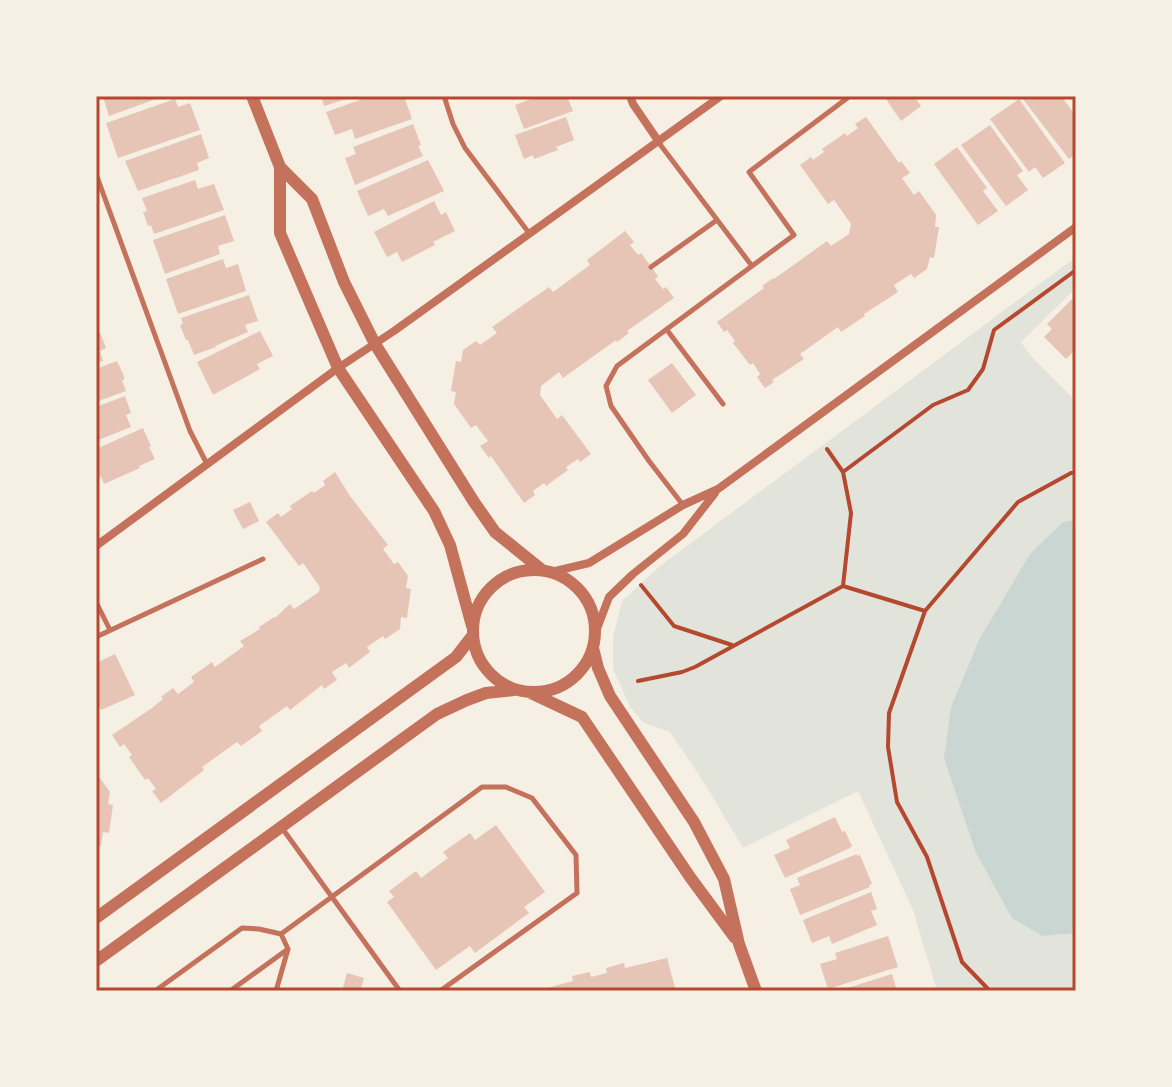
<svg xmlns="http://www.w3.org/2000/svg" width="1172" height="1087" font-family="'Fira Sans',sans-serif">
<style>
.green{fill:#e2e4dc}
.water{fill:#c9d6d2}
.building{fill:#e6c5b7}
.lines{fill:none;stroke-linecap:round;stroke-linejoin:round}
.path{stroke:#b5482f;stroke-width:4}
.service{stroke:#c5725c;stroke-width:5}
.minor{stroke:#c5725c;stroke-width:8}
.tertiary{stroke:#c5725c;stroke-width:12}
.neatline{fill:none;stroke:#b5482f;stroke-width:3}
</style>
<rect width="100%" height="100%" fill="#f6efe4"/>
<path class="green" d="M1076 257V288L1021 342 1030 355 1076 401V991H937L913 910 858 791 743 848 705 784 670 732 644 723 630 707 613 669V637L622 601 660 566Z"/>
<path class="water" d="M1076 520V933L1042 936 1012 918 976 853 944 758 951 707 980 638 1030 554 1063 522Z"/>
<path class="building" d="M107 96H164L109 116 103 97Z
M321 96H353V97L324 106Z
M371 96H404L412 119 355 139 352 129 335 135 326 112Z
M539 96H567L573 111 524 129 515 105Z
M884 96H914L921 106 901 121Z
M1024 96H1061L1076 116V122L1073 124 1076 127V154L1069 159 1022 98Z
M175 99 178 107 190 103 200 130 118 158 106 123Z
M1019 99 1065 163 1043 178 1035 167 1029 172 990 119Z
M566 117 574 140 556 147 558 150 534 159 533 155 524 159 515 135Z
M866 117 899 163 901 161 910 173 902 178 914 195 919 191 936 215 935 227H939L934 258 930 257 927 269 914 278 911 274 894 285 898 292 864 314 865 316 841 332 838 327 800 354 804 359 772 380 774 382 765 388 757 377 760 374 753 363 750 365 733 343 735 341 727 330 724 332 717 322 764 288 762 286 773 278 774 279 827 241 831 246 849 234 851 224 834 200 828 204 800 165 811 157 813 160 824 152 822 149 845 133 847 136 858 128 855 124Z
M413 124 421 145 418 146 423 156 355 185 345 158 356 154 353 147Z
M990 125 1023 171 1017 175 1028 190 1006 206 961 145Z
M201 134 209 158 197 163 199 170 138 191 125 161Z
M957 147 987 188 983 191 998 211 978 225 934 164Z
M428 160 444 191 388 216 384 209 368 216 357 191Z
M195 180 198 189 214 184 224 210 154 234 151 225 148 226 143 212 147 211 142 198Z
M434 201 441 215 446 212 455 231 433 242 435 245 402 262 397 252 387 257 374 232Z
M225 215 234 241 218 246 220 254 165 274 153 240Z
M625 231 634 242 630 245 638 255 641 253 658 276 655 279 663 289 666 287 674 298 627 331 629 333 617 342 616 340 563 378 559 372 541 386 540 395 557 419 562 415 591 454 580 462 578 459 566 467 568 470 546 486 544 483 533 491 535 495 524 503 491 456 489 458 480 446 488 441 476 425 471 428 454 404 456 392 451 391 456 361 461 362 463 350 476 341 480 345 497 333 492 327 526 303 549 287 553 292 590 265 587 260Z
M223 259 226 268 238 264 246 291 178 314 166 279Z
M249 295 258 321 245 325 248 332 215 346 216 347 194 355 188 340H186L180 325 183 324 181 318Z
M1076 295V349L1066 359 1044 337 1052 329 1047 324Z
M260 331 273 356 257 364 260 369 213 395 197 362Z
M100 332 106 348 100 351 103 361 96 363V333Z
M117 361 124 376V380H122L126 391 96 402V369Z
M672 363 696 395 672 413 648 380Z
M125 396 131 413 126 415 131 427 96 441V407Z
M143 428 151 446 149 447 155 459 139 466 140 468 104 484 101 476 96 479V449Z
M335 472 350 496 388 545 383 549 394 564 398 562 408 576 406 588 411 589 407 618 401 617 400 629 385 639 383 636 367 647 370 652 349 668 346 663 332 672 337 680 324 689 322 685 290 710 287 706 259 726 262 731 241 746 237 742 202 767 204 770 161 803 152 791 156 789 148 778 145 780 129 757 132 755 124 744 120 747 112 735 152 708 163 699 161 697 173 688 178 694 194 682 191 677 212 662 215 667 244 646 240 641 260 629 259 627 274 617 275 618 290 604 294 609 319 592 320 587 303 563 299 566 266 522 278 513 281 517 292 509 290 506 312 491 314 493 325 485 323 481Z
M250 502 259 521 243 529 233 510Z
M115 654 135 695 101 710 96 700V663Z
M100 778 110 792 108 804 113 805 109 833 103 832 101 845 96 849V781Z
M835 817 842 832 845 831 852 846 850 848 785 878 774 855 790 848 786 840Z
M496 825 545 892 524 907 529 913 475 953 470 946 436 970 387 902 394 897 389 891 416 871 421 878 448 858 443 852 470 833 475 840Z
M857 854V856L860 855 872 884 869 885 870 887 800 915 790 889 800 885 797 878Z
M871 892 877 909 871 911 877 925 832 944 829 936 812 943 803 920Z
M888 936 898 967 828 989 820 964 837 959 835 953Z
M667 958 676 991H536L573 981 572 976 590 972 591 977 607 973 606 968 624 963 625 968Z
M347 973 364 978 360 991H342Z
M892 974 897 991H841V990Z"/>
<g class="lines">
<path class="path" d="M827 449 843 472 851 513 843 586
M843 472 933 405 968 390 983 369 994 330 1076 270
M641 585 674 626 732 645
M638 681 682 672 695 667 843 586 925 611
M990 991 962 962 927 857 897 802 888 747 889 713 925 611 1018 502 1071 473H1076"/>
<path class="service" d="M444 96 453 124 465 148 529 233
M659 143 752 266 794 235 749 172 850 96
M96 174 190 431 207 464
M651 267 717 220
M667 330 723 404
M683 505 649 461 611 406 606 386 617 366 752 266
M96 602 110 630
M96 637 263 559
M282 828 400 991
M281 934 482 787H506L532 798 576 855 577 893 440 991
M155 991 242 928 259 929 281 934
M230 991 288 949
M276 991 288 949 281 934"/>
<path class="minor" d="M630 96 633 104 659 142
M96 546 338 368 394 331 721 96
M551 572 589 563 683 505 718 489 1076 227
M595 634 609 597 633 574 683 534 715 493"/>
<path class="tertiary" d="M252 96 280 167V233L338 368 434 511 450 545 472 626
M280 167 312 199 344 282 375 344 474 502 495 532 542 570
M473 631a61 61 0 1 1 122 0a61 61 0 1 1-122 0Z
M593 648 598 668 610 696 694 822 724 879 739 944 756 991
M531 693 582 717 690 877 735 938
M96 918 456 657 473 635
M96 961 437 714 467 700 486 693 514 690"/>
</g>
<rect width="1172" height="1087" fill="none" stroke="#f6efe4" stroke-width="196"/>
<rect x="98" y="98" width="976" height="891" class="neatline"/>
</svg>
